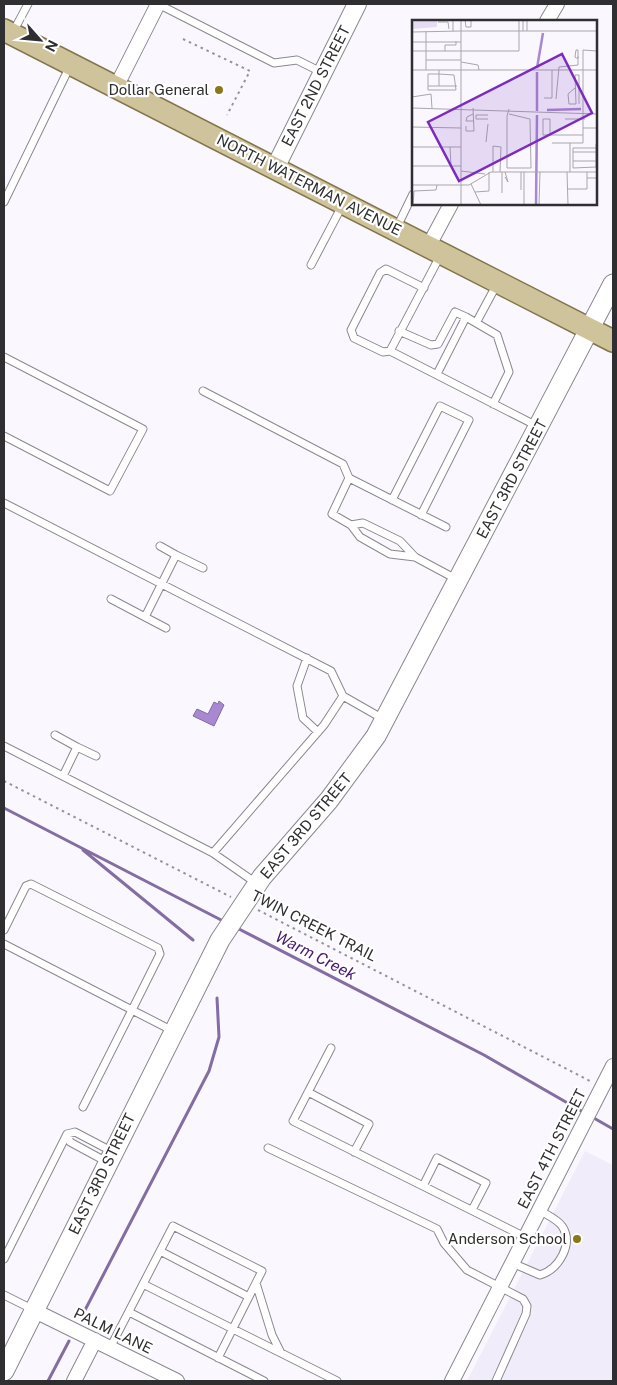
<svg xmlns="http://www.w3.org/2000/svg" width="617" height="1385" font-family="'Public Sans',sans-serif">
<style>
.built{fill:#f1ecfa}
.water{fill:#a788d1;stroke:#836da1}
.lines{fill:none;stroke-linecap:round;stroke-linejoin:round}
.stream{stroke:#836da1;stroke-width:3}
.service-casing{stroke:#8b888f;stroke-width:9}
.minor-casing{stroke:#8b888f;stroke-width:16}
.tertiary-casing{stroke:#8b888f;stroke-width:20}
.secondary-casing{stroke:#8b888f;stroke-width:21}
.primary-casing{stroke:#817549;stroke-width:24}
.path{stroke:#959397;stroke-width:2;stroke-dasharray:2.5 4;stroke-linecap:butt}
.service{stroke:#fff;stroke-width:7}
.minor{stroke:#fff;stroke-width:14}
.tertiary{stroke:#fff;stroke-width:18}
.secondary{stroke:#fff;stroke-width:19}
.primary{stroke:#cec39a;stroke-width:21}
.poi-dot{fill:#8c761a;stroke:#fff;stroke-width:2}
.labels{text-anchor:middle;stroke-width:4.5;stroke-linejoin:round;paint-order:stroke}
.street-label{font-size:15px;fill:#2f2e30;stroke:#fff}
.poi-label{font-size:15px;fill:#2f2e30;stroke:#fff;text-anchor:end}
.water-label{font-size:16px;font-style:italic;fill:#46186f;stroke:#fff}
.inset-river{fill:none;stroke:#a788d1;stroke-width:2.5}
.inset-road{fill:none;stroke:#a9a7ac;stroke-width:1}
.view{fill:#7b2cbf;fill-opacity:0.15;stroke:#7b2cbf;stroke-width:2.5}
.inset-edge{fill:none;stroke:#2f2e30;stroke-width:2.5}
</style>
<rect width="100%" height="100%" fill="#faf7fe"/>
<path class="built" d="M585 1151 613 1165V1381H467Z"/>
<path class="water" d="M219 701 224 705 214 726 193 716 197 709 208 714 214 702 218 704Z"/>
<g class="lines">
<path class="stream" d="M4 808 225 922
M83 850 193 940
M237 928 484 1055 585 1113
M592 1117 613 1129
M83 1314 209 1071 219 1037 217 998
M48 1381 69 1341"/>
<defs>
<path id="service" d="M158 4 274 63 297 60 323 73
M13 32 28 4
M4 202 70 66
M397 227 413 194
M311 265 342 206
M424 288 386 269 380 273 351 330 354 338 383 352 390 351 400 356 537 426
M476 323 497 284
M399 331 431 345 438 344 455 312 466 317
M390 351 440 256
M4 357 143 429 110 491 4 436
M437 374 466 317 497 335 509 372 493 404
M203 391 343 464 349 478
M392 500 440 406 469 420 421 515
M4 503 331 671 343 696 385 720
M351 525 363 523 400 541 415 557 456 579
M160 546 176 555
M415 557 390 554 360 537 351 525 332 514 349 478 446 527
M111 599 145 617 176 555 203 568
M145 617 166 628
M307 658 297 686 303 718 318 732
M55 735 77 747
M4 746 213 853 324 725 343 696
M63 776 77 747 96 756
M213 853 256 883
M4 930 26 886 31 884 158 948 160 954 132 1010 4 944
M331 1048 293 1121 525 1237
M308 1092 369 1124 354 1152
M83 1107 132 1010 173 1031
M268 1148 437 1229 444 1243 467 1270 523 1299 527 1306 526 1314 496 1381
M107 1162 70 1142 67 1134 75 1132 113 1152
M423 1186 437 1158 486 1183 472 1210
M160 1251 249 1297
M4 1259 67 1134
M512 1263 540 1275C559 1269 574 1244 562 1226 557 1219 547 1215 539 1210
M256 1283 272 1335 281 1353
M143 1284 337 1381
M4 1295 32 1309
M129 1312 264 1381
M110 1348 173 1226 262 1271 218 1358"/>
<path id="minor" d="M547 21 557 4
M116 87 158 4
M428 247 451 204
M35 1311 177 1381
M74 1381 95 1340
M452 1381 613 1066"/>
<path id="tertiary" d="M275 168 357 4"/>
<path id="secondary" d="M4 1371 220 940 262 877 329 800 376 736 613 284"/>
<path id="primary" d="M4 30 613 341"/>
</defs>
<use href="#service" class="service-casing"/>
<use href="#minor" class="minor-casing"/>
<use href="#tertiary" class="tertiary-casing"/>
<use href="#secondary" class="secondary-casing"/>
<use href="#primary" class="primary-casing"/>
<path class="path" d="M183 39 250 71 227 115
M4 781 231 897
M258 910 592 1082"/>
<use href="#service" class="service"/>
<use href="#minor" class="minor"/>
<use href="#tertiary" class="tertiary"/>
<use href="#secondary" class="secondary"/>
<use href="#primary" class="primary"/>
</g>
<g class="poi-dot">
<circle cx="219" cy="90" r="5"/>
<circle cx="577" cy="1239" r="5"/>
</g>
<g class="labels">
<g class="street-label">
<text transform="translate(316 86) rotate(-63)" y="5">EAST 2ND STREET</text>
<text transform="translate(309 185) rotate(27)" y="5">NORTH WATERMAN AVENUE</text>
<text transform="translate(512 479) rotate(-62)" y="5">EAST 3RD STREET</text>
<text transform="translate(306 826) rotate(-50)" y="5">EAST 3RD STREET</text>
<text transform="translate(314 926) rotate(27)" y="5">TWIN CREEK TRAIL</text>
<text transform="translate(552 1149) rotate(-63)" y="5">EAST 4TH STREET</text>
<text transform="translate(102 1174) rotate(-64)" y="5">EAST 3RD STREET</text>
<text transform="translate(113 1331) rotate(26)" y="5">PALM LANE</text>
</g>
<g class="poi-label">
<text x="209" y="95">Dollar General</text>
<text x="567" y="1244">Anderson School</text>
</g>
<g class="water-label">
<text transform="translate(316 955) rotate(27)" y="6">Warm Creek</text>
</g>
</g>
<g transform="translate(412 20)">
<rect width="185" height="185" fill="#faf7fe"/>
<path d="M0 0H25V7L0 9Z" fill="#e5dbf5"/>
<path class="inset-river" d="M125 48 131 13M135 90 169 89M125 91V52M124 185 125 95"/>
<path class="inset-road" d="M49 0V185M53 0 54 7H59V0M26 2H36L37 9M41 11V0H55M49 11H185M111 11V1L115 0V11M0 12 49 11M0 22H49M0 31H107V0M33 31V25H44V21M14 40H49M49 42 66 45 67 50M0 50H185M14 50V11M27 50V54H16V70H44L42 55 27 54V66M16 66H45M163 68 156 74 157 84H164M0 77 19 74 20 88M132 78H140V50M144 79 147 47 166 45V30H164L163 37 164 38H166V37H167M164 84 163 55H167V84M0 88 185 94M97 94 118 99 119 148H95V96L97 89M76 95H64V99H76M153 99H173M61 101H54L55 97 61 94M54 106V111H62L61 88M0 107 49 108M171 108H185V124M138 115V99H131V115H171M74 122 76 104M140 123H171V30L185 31M158 123V152M0 127H49M38 127 39 146M184 128V147L161 148V128H184V124M161 132H184M161 141H185M0 146H49M49 151 73 154M81 152V126L89 127 88 152M90 152V173M155 152 156 185M175 152V158H185M93 157 96 162 93 152M59 164 69 185M0 165H57L79 152H185M156 169H175V158M109 170V152M63 172 77 171V152M1 185 2 171 24 170 25 165M112 185V152M127 185 128 152"/>
<path class="view" d="M150 34 180 93 47 161 16 102Z"/>
<rect width="185" height="185" class="inset-edge"/>
</g>
<rect width="617" height="1385" fill="none" stroke="#2f2e30" stroke-width="10"/>
<g transform="translate(40 40) rotate(117)" stroke="#ffffff" stroke-width="4" paint-order="stroke">
<path d="M0-4L9 19L0 12L-9 19Z" fill="#2f2e30"/>
<text y="-8" font-size="14" font-weight="bold" text-anchor="middle" fill="#2f2e30">N</text>
</g>
</svg>
